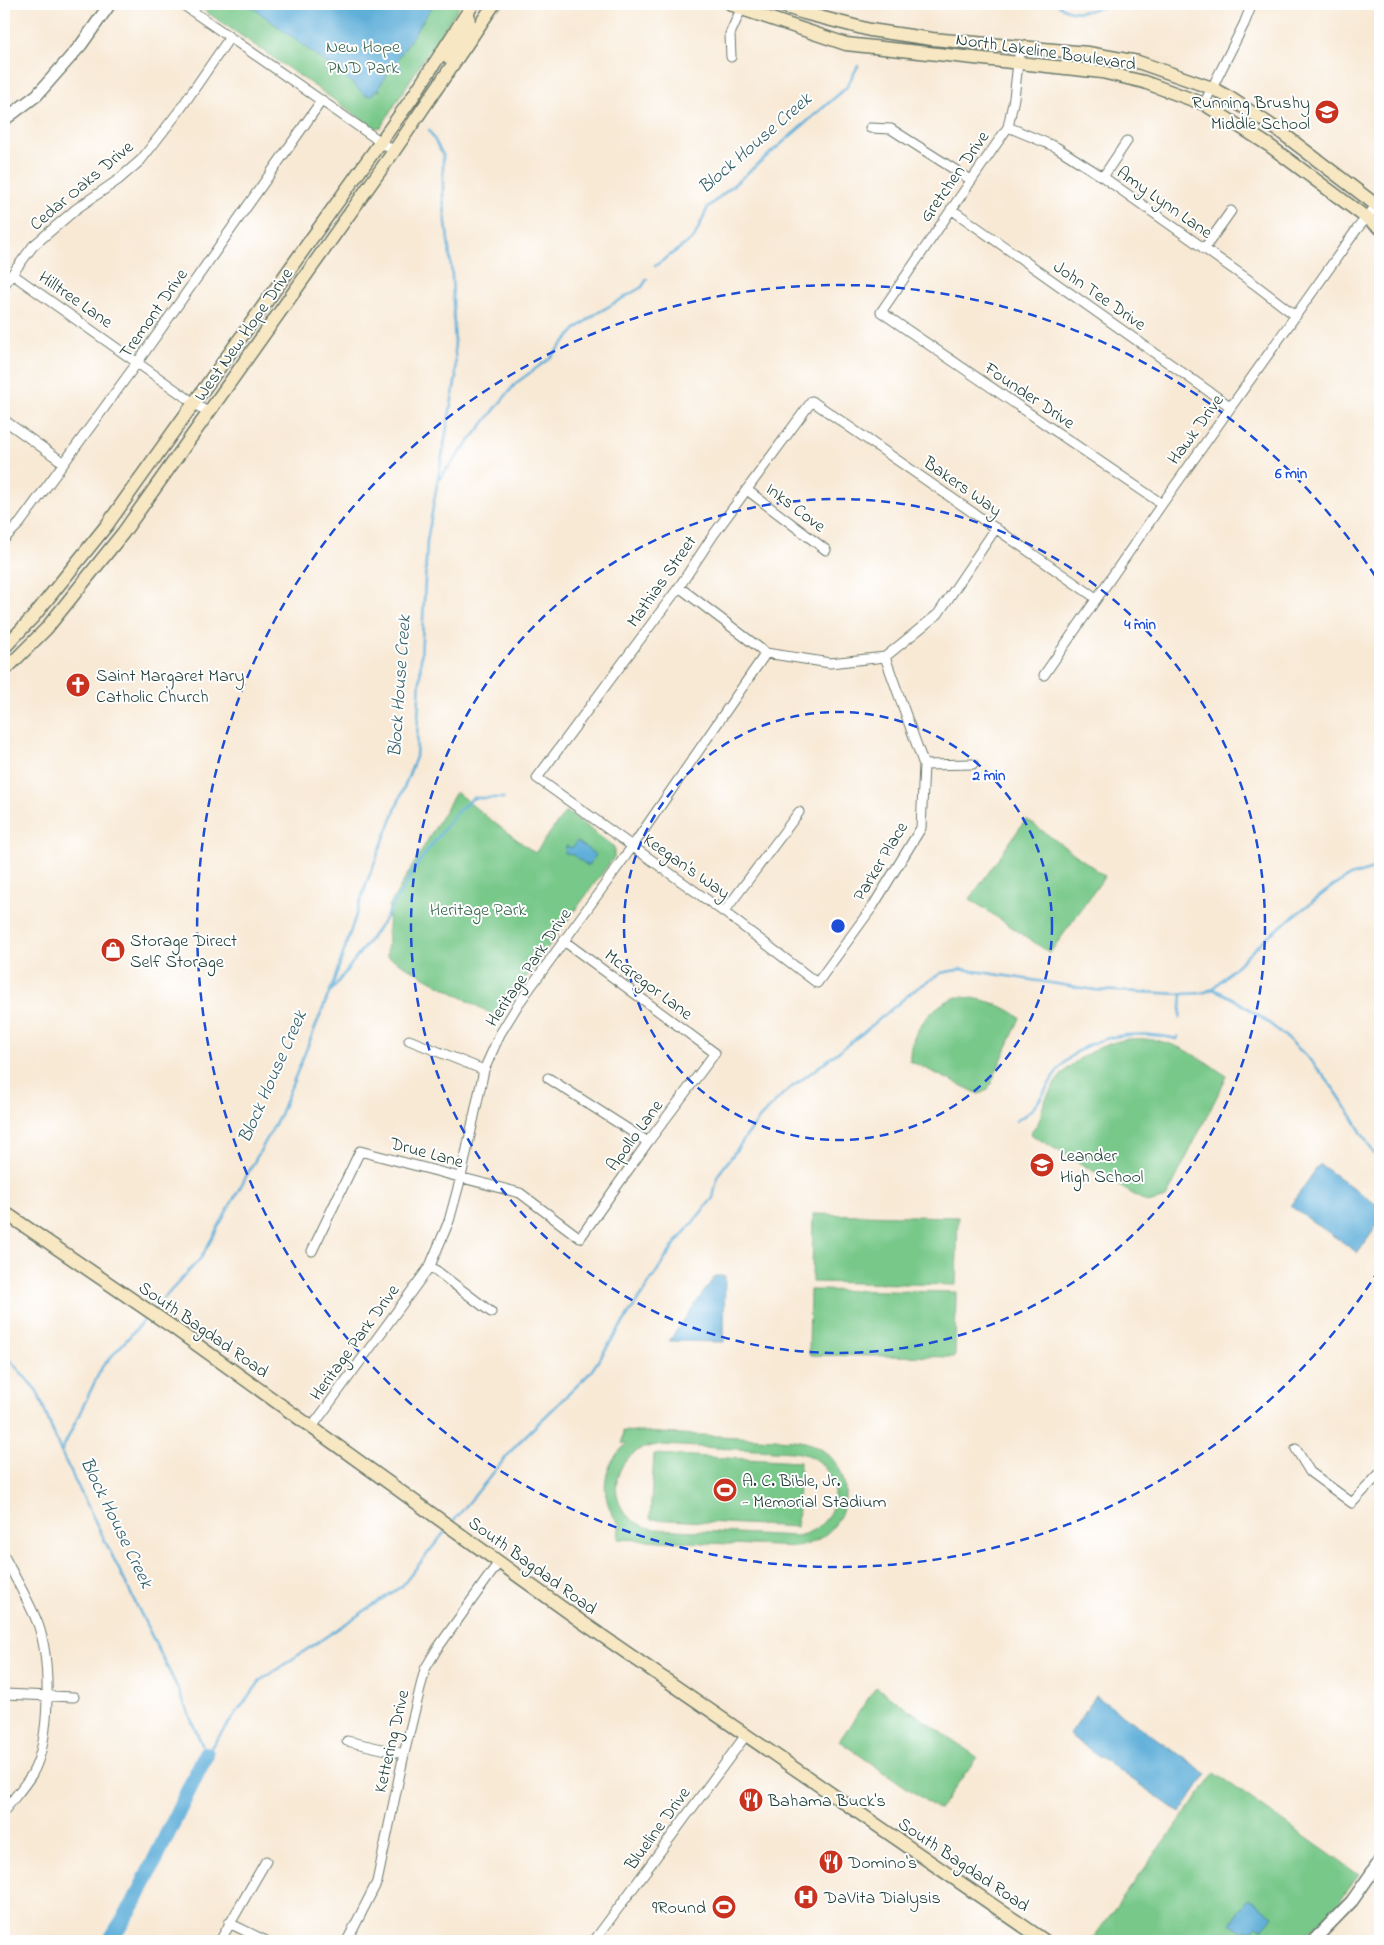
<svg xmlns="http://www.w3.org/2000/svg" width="1384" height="1945" font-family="'Indie Flower',sans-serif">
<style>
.green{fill:#77c889;stroke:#4b825e;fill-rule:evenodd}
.water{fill:#5eafd9;stroke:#3e7686}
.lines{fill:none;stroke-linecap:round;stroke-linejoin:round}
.stream{stroke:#5eafd9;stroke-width:2.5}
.river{stroke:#5eafd9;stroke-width:16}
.minor-casing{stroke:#6b796c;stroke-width:11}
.tertiary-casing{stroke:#6b796c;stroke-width:14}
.secondary-casing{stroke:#6b796c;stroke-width:15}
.minor{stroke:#fff;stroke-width:9}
.tertiary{stroke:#fff;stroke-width:11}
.secondary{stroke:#f7e8c3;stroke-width:12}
.ring{fill:none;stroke:#1d4ed8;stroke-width:2.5;stroke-dasharray:9 6}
.labels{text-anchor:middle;stroke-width:4;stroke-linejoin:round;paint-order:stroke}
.park-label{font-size:18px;fill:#39674e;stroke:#fff}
.street-label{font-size:18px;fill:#1f3d34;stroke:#fff}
.poi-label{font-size:18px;fill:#1f3d34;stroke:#fff;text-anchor:start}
.water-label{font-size:19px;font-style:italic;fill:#325f66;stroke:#fff}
.centre{fill:#1d4ed8;stroke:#fff;stroke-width:2.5}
.ring-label{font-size:15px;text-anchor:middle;font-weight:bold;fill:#1d4ed8;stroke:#fff;stroke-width:4;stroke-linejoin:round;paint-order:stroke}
</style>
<rect width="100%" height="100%" fill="#fff"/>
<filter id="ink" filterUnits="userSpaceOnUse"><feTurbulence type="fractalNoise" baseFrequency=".02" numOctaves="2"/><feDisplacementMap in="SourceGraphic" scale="10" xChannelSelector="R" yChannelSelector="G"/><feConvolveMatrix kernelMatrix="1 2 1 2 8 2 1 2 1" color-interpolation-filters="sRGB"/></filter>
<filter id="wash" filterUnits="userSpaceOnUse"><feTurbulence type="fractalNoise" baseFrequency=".0096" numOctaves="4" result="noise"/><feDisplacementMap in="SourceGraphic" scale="20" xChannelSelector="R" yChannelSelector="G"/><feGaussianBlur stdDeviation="1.12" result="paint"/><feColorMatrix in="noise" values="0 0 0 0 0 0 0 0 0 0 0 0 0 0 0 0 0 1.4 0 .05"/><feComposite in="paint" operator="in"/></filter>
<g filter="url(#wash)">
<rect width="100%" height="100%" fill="#f8e9d5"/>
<path class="green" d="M195 4H461L426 55 381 127 375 128Z
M456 792 492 821 535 853 566 811 614 847V857L497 1017 387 956 389 906Z
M1026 819 1105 876 1050 953 970 899Z
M957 997C979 997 1003 1004 1020 1018L988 1090 979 1094 910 1061C908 1034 932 1004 957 997Z
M1127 1039C1155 1037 1177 1044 1201 1059 1211 1064 1218 1071 1227 1076L1166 1198 1148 1203 1030 1134C1033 1130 1037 1125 1039 1121 1042 1114 1042 1106 1046 1099 1061 1066 1092 1046 1127 1039Z
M813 1214 958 1217 956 1285 812 1282Z
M810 1290 956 1292 955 1357 809 1355Z
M623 1431 795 1440C861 1449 862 1535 797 1547L618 1539 619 1527H622C598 1502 600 1465 627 1444L622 1443ZM661 1445 794 1452C846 1459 848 1527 796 1536L656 1529C600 1522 605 1446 661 1445Z
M654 1454 800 1462 797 1527 650 1519Z
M876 1687 977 1757 939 1810 839 1741Z
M1215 1773 1359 1875 1330 1914 1299 1941H1091Z"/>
<path class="water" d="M248 4H434L379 87 380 91 376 90 371 96 365 95 342 74 338 76 336 74 337 71Z
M577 841 596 855 588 866 573 855 565 853 566 846 572 848Z
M1319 1165H1321L1380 1207V1221L1358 1253 1290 1206Z
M715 1276H725L724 1342 669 1341Z
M1096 1696 1207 1774 1180 1813 1069 1735Z
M1248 1898 1273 1915 1263 1929 1257 1926 1251 1931 1247 1929 1242 1932 1230 1924Z"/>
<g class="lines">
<path class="stream" d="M1057 4C1075 19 1095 8 1116 4
M872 5V4
M396 58 401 70
M655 266 694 238 708 207 846 88 858 66
M439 479 516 383 549 359 576 329 594 315 642 287 647 279
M1212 989C1230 995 1246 1007 1262 1018 1289 1038 1313 1060 1333 1088 1351 1112 1364 1139 1380 1163
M332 990 383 922 419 862 456 813 473 798H504
M1180 1018 1182 995
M1016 1121C1022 1117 1029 1113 1034 1107 1044 1095 1050 1080 1060 1068 1087 1033 1137 1030 1177 1039L1178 1036
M153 1310 201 1258 279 1117 334 981 367 882 416 757 427 541 456 377 452 275 443 197V155L429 130
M148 1316 102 1367 61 1452 177 1687 206 1754
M4 1353 37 1391 61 1452
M452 1523 517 1444 590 1373 675 1244 713 1198 718 1175 759 1119 783 1094 863 1033 913 991 941 973 962 969 1095 990 1182 994 1203 993 1212 989 1268 936 1333 886 1350 876 1380 867
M206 1754 261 1680 402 1586 447 1529"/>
<path class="river" d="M110 1941 134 1903 206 1754"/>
</g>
</g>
<g filter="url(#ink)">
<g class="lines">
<defs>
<path id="minor" d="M182 4 394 151
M1020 46 1014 98 1008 127 881 312 1162 504
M731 57 730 34 743 5
M1204 104 1244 24 1252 4
M1008 127 1056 147 1103 177 1253 283 1296 316
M870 128 891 129 971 180
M1103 177 1127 141
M951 209 1231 407
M1204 249 1231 211
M12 274 208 413
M4 285 33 246 76 209 118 180 141 160 179 111 230 37
M4 420 64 463
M747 490 826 550
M4 539 20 523 137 363 322 100
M679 587 766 653 830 663 885 657 938 614 996 528
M885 657 924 765 921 828 873 906 817 983 724 912 537 778 679 587 714 534 812 401 1096 598
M1044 675 1162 504 1357 229 1377 205
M924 765 973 764
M724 912 799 812
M409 1040 484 1070
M548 1078 648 1142
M312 1251 360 1151 520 1193 580 1238 648 1142 715 1053 564 941
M430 1266 491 1312
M312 1427 430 1266 449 1221 461 1177 484 1070 500 1034 519 1003 632 847 766 653
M1296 1449 1310 1472 1352 1503 1380 1473
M4 1556C15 1578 29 1601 38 1624 51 1660 51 1741 32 1774 24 1787 13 1799 4 1811
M4 1694 74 1697
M347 1741 404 1754
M229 1923 266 1941
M220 1941 266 1861
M347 1941 377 1882 404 1754 425 1669 437 1649 499 1562
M594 1941 746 1735"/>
<path id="tertiary" d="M4 120 37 95 81 45 110 4
M1313 1941 1352 1901 1380 1861"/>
<path id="secondary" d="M731 4 742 9 846 44 1102 72 1144 82 1204 104 1220 114 1270 146 1380 228
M777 4 804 13 870 30 932 39 1088 53 1138 62 1212 88 1230 98 1278 130 1380 208
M448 57 469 26 468 11
M4 648 33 617 107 525 136 484 412 98 473 4
M4 671 46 629 123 533 394 151 494 4
M4 1212 171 1326 582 1622 1045 1941"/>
</defs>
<use href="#minor" class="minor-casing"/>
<use href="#tertiary" class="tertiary-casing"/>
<use href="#secondary" class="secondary-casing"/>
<use href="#minor" class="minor"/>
<use href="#tertiary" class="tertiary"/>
<use href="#secondary" class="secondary"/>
</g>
</g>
<g class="ring">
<circle cx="838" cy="926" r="214"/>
<circle cx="838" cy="926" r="427"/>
<path d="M1379 1270A641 641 0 1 1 1379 582"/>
</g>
<defs>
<symbol id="school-disc" viewBox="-11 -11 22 22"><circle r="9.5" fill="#c8321e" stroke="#fff"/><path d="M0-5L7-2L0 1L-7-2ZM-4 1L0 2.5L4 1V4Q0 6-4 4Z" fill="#fff"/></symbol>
<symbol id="church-disc" viewBox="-11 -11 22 22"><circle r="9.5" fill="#c8321e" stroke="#fff"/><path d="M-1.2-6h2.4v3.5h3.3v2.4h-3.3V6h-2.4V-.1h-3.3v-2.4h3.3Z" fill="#fff"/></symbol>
<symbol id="shop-disc" viewBox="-11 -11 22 22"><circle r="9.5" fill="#c8321e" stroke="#fff"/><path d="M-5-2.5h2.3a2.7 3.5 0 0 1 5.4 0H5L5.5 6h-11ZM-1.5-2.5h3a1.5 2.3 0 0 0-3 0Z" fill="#fff"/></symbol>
<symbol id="stadium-disc" viewBox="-11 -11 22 22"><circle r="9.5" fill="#c8321e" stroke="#fff"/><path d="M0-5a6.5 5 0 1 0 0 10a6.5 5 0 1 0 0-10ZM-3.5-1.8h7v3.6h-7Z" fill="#fff"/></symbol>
<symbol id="restaurant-disc" viewBox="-11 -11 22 22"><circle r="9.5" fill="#c8321e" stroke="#fff"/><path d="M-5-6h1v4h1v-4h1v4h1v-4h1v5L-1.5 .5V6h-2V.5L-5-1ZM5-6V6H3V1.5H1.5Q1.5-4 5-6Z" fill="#fff"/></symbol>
<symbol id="hospital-disc" viewBox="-11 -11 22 22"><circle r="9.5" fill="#c8321e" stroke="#fff"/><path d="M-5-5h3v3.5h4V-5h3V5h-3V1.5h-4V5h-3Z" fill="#fff"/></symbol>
</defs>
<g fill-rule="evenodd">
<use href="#school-disc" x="1313" y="98" width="28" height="28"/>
<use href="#church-disc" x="64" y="671" width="28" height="28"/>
<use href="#shop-disc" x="99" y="936" width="28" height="28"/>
<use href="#school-disc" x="1028" y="1151" width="28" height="28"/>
<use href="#stadium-disc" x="711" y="1476" width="28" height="28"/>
<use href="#restaurant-disc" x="737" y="1786" width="28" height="28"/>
<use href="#restaurant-disc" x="817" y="1848" width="28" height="28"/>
<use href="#hospital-disc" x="792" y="1883" width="28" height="28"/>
<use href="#stadium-disc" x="710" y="1893" width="28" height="28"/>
</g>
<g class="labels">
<g class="park-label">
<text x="363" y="52">New Hope<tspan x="363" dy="21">PND Park</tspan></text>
<text x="478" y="915">Heritage Park</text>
</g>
<g class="street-label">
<text transform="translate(1046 51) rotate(8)" y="6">North Lakeline Boulevard</text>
<text transform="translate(954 176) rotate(-55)" y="6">Gretchen Drive</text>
<text transform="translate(81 185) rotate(-40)" y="6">Cedar Oaks Drive</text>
<text transform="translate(1165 202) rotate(35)" y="6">Amy Lynn Lane</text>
<text transform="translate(1100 295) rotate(35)" y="6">John Tee Drive</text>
<text transform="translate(76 299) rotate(35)" y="6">Hilltree Lane</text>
<text transform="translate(153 313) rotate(-55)" y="6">Tremont Drive</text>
<text transform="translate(243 334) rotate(-55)" y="6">West New Hope Drive</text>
<text transform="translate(1030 395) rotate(34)" y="6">Founder Drive</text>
<text transform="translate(1195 429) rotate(-54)" y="6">Hawk Drive</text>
<text transform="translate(963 486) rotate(35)" y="6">Bakers Way</text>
<text transform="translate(796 507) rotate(37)" y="6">Inks Cove</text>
<text transform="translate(661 581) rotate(-55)" y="6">Mathias Street</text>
<text transform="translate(880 861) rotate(-59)" y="6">Parker Place</text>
<text transform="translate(687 866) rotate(35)" y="6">Keegan's Way</text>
<text transform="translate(528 967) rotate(-56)" y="6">Heritage Park Drive</text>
<text transform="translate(649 984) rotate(37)" y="6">McGregor Lane</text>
<text transform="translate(634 1135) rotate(-54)" y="6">Apollo Lane</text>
<text transform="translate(427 1152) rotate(15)" y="6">Drue Lane</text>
<text transform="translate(204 1329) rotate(35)" y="6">South Bagdad Road</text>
<text transform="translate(354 1342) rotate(-54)" y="6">Heritage Park Drive</text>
<text transform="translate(533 1565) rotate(36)" y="6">South Bagdad Road</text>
<text transform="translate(391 1741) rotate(-77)" y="6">Kettering Drive</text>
<text transform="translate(657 1828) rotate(-54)" y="6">Blueline Drive</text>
<text transform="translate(964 1864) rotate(34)" y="6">South Bagdad Road</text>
</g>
<g class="poi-label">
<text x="1310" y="108" text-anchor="end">Running Brushy<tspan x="1310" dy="21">Middle School</tspan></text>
<text x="96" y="681">Saint Margaret Mary<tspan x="96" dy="21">Catholic Church</tspan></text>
<text x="130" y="946">Storage Direct<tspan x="130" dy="21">Self Storage</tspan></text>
<text x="1060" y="1161">Leander<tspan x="1060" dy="21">High School</tspan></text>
<text x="742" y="1486">A. C. Bible, Jr.<tspan x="742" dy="21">- Memorial Stadium</tspan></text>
<text x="768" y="1806">Bahama Buck's</text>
<text x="848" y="1868">Domino's</text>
<text x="824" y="1903">DaVita Dialysis</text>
<text x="706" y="1913" text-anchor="end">9Round</text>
</g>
<g class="water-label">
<text transform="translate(754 142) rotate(-41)" y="7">Block House Creek</text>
<text transform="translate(398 686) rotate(-86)" y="7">Block House Creek</text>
<text transform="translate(271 1076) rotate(-66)" y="7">Block House Creek</text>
<text transform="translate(118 1522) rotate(64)" y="7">Block House Creek</text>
</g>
</g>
<circle cx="838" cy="926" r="8" class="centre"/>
<g class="ring-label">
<text x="1291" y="478">6 min</text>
<text x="1140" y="629">4 min</text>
<text x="989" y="780">2 min</text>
</g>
<rect width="1384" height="1945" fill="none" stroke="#fff" stroke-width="20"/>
</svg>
